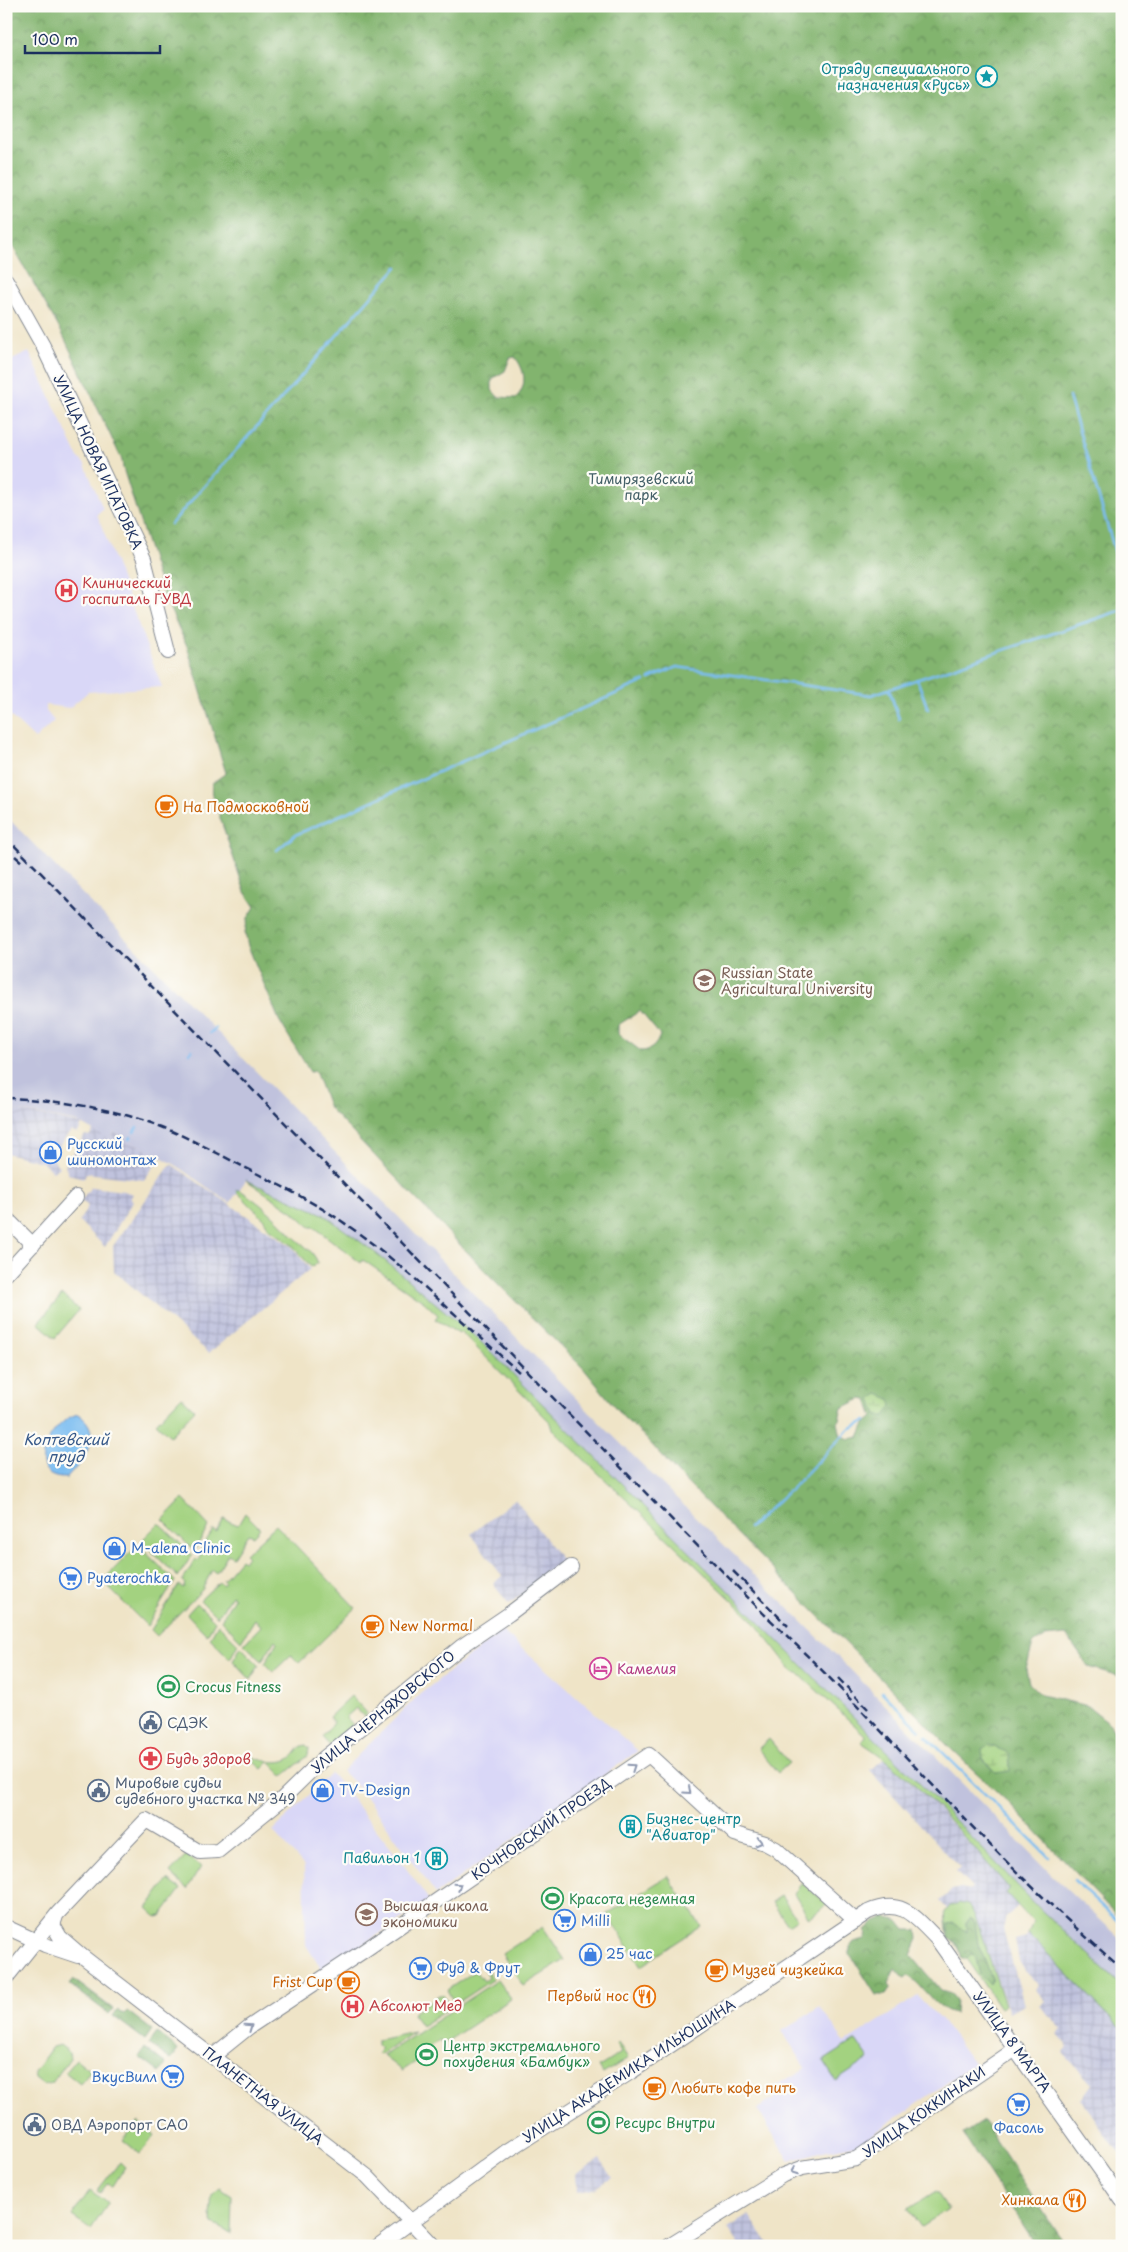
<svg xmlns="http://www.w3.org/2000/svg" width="1128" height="2252" font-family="'Playpen Sans',sans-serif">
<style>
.built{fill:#d9d7f7}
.industrial{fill:url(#industrial-grid)}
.railway{fill:#c0c2dd}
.green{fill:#a3d280;stroke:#5f806f}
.forest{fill:url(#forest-crowns);stroke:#4e7266;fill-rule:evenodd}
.wetland{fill:url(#wetland-marsh);stroke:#5f806f}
.water{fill:#7cbdf1;stroke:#4c76a8}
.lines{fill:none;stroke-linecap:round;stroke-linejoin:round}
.stream{stroke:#7cbdf1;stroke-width:2.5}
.minor-casing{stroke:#858a92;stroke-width:16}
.minor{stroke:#fff;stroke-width:14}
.rail{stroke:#1b2f5e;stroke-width:2.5;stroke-dasharray:8 4;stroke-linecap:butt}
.oneway{stroke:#8d97ae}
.labels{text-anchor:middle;stroke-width:4.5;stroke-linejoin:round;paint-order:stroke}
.culture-label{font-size:14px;fill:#0d838f;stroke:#fdfcf7;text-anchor:end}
.street-label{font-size:14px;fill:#1b2f5e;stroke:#fdfcf7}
.park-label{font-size:14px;fill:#446068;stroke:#fdfcf7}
.health-label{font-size:14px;fill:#be3a42;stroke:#fdfcf7;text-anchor:start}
.food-label{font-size:14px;fill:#c56008;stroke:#fdfcf7;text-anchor:start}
.education-label{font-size:14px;fill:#785e54;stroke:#fdfcf7;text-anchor:start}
.shop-label{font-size:14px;fill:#366cbe;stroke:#fdfcf7;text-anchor:start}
.hotel-label{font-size:14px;fill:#b23c85;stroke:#fdfcf7;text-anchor:start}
.leisure-label{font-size:14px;fill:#27864d;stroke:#fdfcf7;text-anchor:start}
.service-label{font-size:14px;fill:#4e5e75;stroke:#fdfcf7;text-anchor:start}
.water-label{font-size:15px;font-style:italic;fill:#385a8a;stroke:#fdfcf7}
</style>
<defs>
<pattern id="industrial-grid" width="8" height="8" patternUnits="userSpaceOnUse" patternTransform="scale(1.25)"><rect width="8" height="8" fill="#c0c2dd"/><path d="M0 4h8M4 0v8" fill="none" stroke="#a4a7c0"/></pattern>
<pattern id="forest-crowns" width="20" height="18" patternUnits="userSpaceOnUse" patternTransform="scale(1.25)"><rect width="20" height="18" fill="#82b46e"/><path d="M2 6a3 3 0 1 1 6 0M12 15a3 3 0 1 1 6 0" fill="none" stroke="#6a935e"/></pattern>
<pattern id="wetland-marsh" width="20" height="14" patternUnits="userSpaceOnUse" patternTransform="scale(1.25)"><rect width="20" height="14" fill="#a3d280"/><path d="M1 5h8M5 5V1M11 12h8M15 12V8" fill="none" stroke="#84ab6c"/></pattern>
</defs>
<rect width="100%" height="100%" fill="#fdfcf7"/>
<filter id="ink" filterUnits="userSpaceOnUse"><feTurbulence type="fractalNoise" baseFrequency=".02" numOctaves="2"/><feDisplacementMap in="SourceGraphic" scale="10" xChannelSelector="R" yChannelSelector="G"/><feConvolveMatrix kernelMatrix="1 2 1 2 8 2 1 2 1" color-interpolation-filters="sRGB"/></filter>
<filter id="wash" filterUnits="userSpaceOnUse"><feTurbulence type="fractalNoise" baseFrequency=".0096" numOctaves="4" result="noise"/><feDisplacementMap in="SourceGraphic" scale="20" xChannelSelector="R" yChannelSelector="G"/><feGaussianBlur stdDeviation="1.12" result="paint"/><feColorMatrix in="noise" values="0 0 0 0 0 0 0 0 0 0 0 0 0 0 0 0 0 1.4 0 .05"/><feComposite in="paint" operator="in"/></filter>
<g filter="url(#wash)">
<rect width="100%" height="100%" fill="#efe4c7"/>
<path class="built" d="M29 352 78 457 85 465 103 509 97 514 162 687 88 692 69 708 46 705V711L54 721 35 739 6 712V363Z
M502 1631 638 1751 436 1894 360 1789 342 1771 420 1694Z
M331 1773 398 1857 429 1900 323 1972 306 1945 304 1866 273 1831Z
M918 1996 947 2027 974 2064 859 2144 823 2151 790 2161 757 2109 774 2099 768 2090 806 2068 782 2031 820 2007 845 2043Z"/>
<path class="industrial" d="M6 1108 82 1124 78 1133 71 1131 51 1156 59 1167 53 1172 42 1162 6 1153Z
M94 1130 110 1140 114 1132 161 1157 144 1180 86 1173 84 1178 68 1174 65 1166 85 1135 89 1136Z
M171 1164 291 1246 310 1269 209 1353 114 1271 113 1246Z
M91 1187 124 1191 133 1194 130 1199 133 1201 105 1247 79 1221 88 1206 81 1200Z
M515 1499 564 1563 509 1604 493 1584 502 1576 471 1534Z
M885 1758 926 1796 1011 1889 1007 1893 1018 1906 1006 1917 1003 1929 1024 2004 1009 2013 975 1916 950 1906 947 1909 940 1901 952 1890 961 1888 971 1890 972 1888 956 1872 960 1868 870 1770Z
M1028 1934 1122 2028V2157L1081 2099 1092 2084 1063 2053 1068 2047 1057 2034 1062 2029 1040 2006 1046 2001 1035 1989 1039 1985 1025 1971 1019 1961 1015 1940 1026 1937Z
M600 2159 612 2178 594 2189 577 2192 576 2174Z
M749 2215 770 2246H739L728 2228Z"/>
<path class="railway" d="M6 816 606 1429 840 1659 1053 1876 1122 1940V1986L1041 1910 930 1794 478 1339 377 1254 323 1214 246 1180 230 1203 174 1164 114 1132 110 1140 77 1122 6 1108Z"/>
<path class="green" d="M246 1180 323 1214 377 1254 478 1339 930 1794 1041 1910 1122 1986 1121 2028 1028 1934 1033 1922 1006 1893 1010 1889C964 1838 920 1780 861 1742L866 1736 798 1673 793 1672 752 1619 553 1430 551 1423 461 1332 459 1334 435 1319 438 1315 424 1302 363 1260 361 1263 314 1227H310L292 1211Z
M235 1190H240C261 1204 274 1215 291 1234 301 1245 312 1248 318 1263L311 1267 292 1245 269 1228 263 1218Z
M62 1295 79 1310 55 1338 38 1323Z
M181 1397 195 1410 170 1436 156 1423Z
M183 1499 209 1526 194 1551 163 1520Z
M245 1513 260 1528 253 1536 248 1534 233 1557 228 1554 216 1573 212 1570 202 1590 157 1636 151 1630 179 1585 183 1588 185 1584 182 1581 196 1559 198 1561 201 1557 198 1554 213 1530 216 1532 224 1519 238 1525Z
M159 1523 192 1555 178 1577 141 1541Z
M276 1525 356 1608 299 1663 291 1655 273 1672 265 1664 277 1642 275 1640 262 1661 244 1644 261 1626 255 1619 241 1641 221 1620 234 1598 232 1595 217 1617 200 1600 219 1582 222 1585 225 1583 223 1580 241 1559 244 1561 248 1557 245 1554Z
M138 1545 175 1581 147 1626 102 1581Z
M197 1603 215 1621 207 1635 187 1614Z
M218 1624 238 1644 230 1659 210 1638Z
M241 1647 259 1665 251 1680 233 1661Z
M351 1696 367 1713 364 1717 356 1708 346 1717 353 1725 330 1746 322 1737 334 1723 329 1717Z
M769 1739 789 1763 778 1773 758 1749Z
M306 1745 309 1748 308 1756 283 1776 269 1762 262 1769 246 1755C259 1759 279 1767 292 1757 298 1752 298 1746 306 1745Z
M187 1855 201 1867 187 1889 170 1873Z
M668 1876 701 1926 641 1966 607 1914Z
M168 1880 181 1889 161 1916 157 1917 147 1908Z
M802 1883 828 1904 809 1918 794 1893Z
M781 1896 797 1919 788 1925 772 1902Z
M959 1903 968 1905 975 1916 1005 2005 1000 2008 947 1931 945 1912 950 1906Z
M543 1927 565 1960 523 1986 502 1954Z
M485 1965 493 1979 455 2004 447 1990 475 1971 483 1981 488 1978 482 1966Z
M497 1980 511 1999 443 2044 440 2040 430 2046 432 2051 402 2071 383 2056Z
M439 1995H443L450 2008 421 2026 413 2015 414 2012Z
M414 2032 380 2055 378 2053 381 2049 377 2045V2040Z
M856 2040 869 2059 836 2081 823 2061Z
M618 2043 628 2058 603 2074 599 2067 621 2053 616 2044Z
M60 2045 69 2052 70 2058 52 2083 44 2085 35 2078 34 2072 52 2047Z
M76 2059 91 2071 80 2084 65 2072Z
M138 2122 155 2135 140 2154 123 2140Z
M120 2162 125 2167 113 2186 107 2184 100 2193 97 2191Z
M220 2188 232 2196 231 2233 213 2224 210 2215 212 2195Z
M90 2190 108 2204 91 2229 72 2216Z
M936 2191 948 2209 921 2227 908 2209Z"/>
<path class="forest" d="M6 6H1122V1677L1089 1667 1066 1635 1045 1637 1033 1644 1026 1669 1029 1683 1041 1695 1088 1706 1112 1725 1118 1747 1122 1751V1921L1009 1803 953 1751 680 1476 644 1436 623 1417 584 1369 490 1276 329 1108 315 1071 310 1072 279 1020 248 946 245 932 248 918 255 907 245 892 213 797 212 783 226 773 187 646 163 594 123 468 122 460 62 333 6 235ZM515 357C525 370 528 385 516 398L498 397 492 390V379L505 371 510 358ZM640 1011 660 1035C657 1044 652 1051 641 1051L618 1034V1025ZM861 1399 867 1400 873 1417 865 1424 859 1437 850 1439 841 1436 838 1423 842 1408Z
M885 1917 899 1921 906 1930H917L918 1939 911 1955 941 1991 951 1994 956 2000 955 2013C935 2011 924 1985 908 1976L904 1978 896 1969 889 1983 890 1989 886 1995H876L850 1954V1947L854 1942 865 1939 867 1934 865 1931 875 1921Z
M971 1918 975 1922 978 1944 992 1978 990 1985 980 1975 975 1955 971 1954 966 1959H962L958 1944 948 1937V1924L954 1923 966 1932V1922Z
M73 1979 113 2009 109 2014 69 1984Z
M118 2009 124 2014 127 2011 152 2030 145 2040 113 2016Z
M157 2033 178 2050 171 2060 149 2044Z
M145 2048 166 2064 160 2073 139 2057Z
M983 2121 1066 2246H1037L963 2134Z"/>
<path class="wetland" d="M878 1394 890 1399 892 1406 885 1416H877L871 1399Z
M989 1745 1009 1753 1010 1771 995 1773 983 1759 982 1749Z"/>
<path class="water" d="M78 1414C106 1433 84 1459 67 1478 21 1480 49 1421 78 1414Z"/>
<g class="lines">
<path class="stream" d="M1121 193 1122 192
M1069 397 1122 575
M171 524 397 267
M649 679 677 667 871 695 1122 610
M917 679 928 709
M889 689 899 719
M277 850 295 835 645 681
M210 1033 216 1028
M189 1053 192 1050
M134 1132 137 1127
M129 1139 131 1137
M749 1528 794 1486 849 1429 866 1421
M882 1692 920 1730
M926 1736 1049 1857
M1074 1880 1122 1925"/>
</g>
</g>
<g filter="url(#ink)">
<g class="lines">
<defs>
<path id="minor" d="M6 280 43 346 144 559 168 652
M6 1218 33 1245
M6 1274 76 1197
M56 1916 53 1925 60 1937 82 1956 367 2176 434 2246
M6 1927 45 1945 78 1956
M6 1978 58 1913 146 1820 200 1852 218 1851 281 1800 324 1758 462 1646 509 1614 571 1567
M213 2056 249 2027 365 1950 649 1755 735 1834 765 1843 776 1849 856 1921
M378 2246 507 2151 634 2070 868 1912C902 1897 915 1917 937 1939L1122 2200
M669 2246 783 2175 802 2168 856 2159 1017 2048"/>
</defs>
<use href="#minor" class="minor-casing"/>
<use href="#minor" class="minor"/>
<path class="rail" d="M6 837 764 1614C844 1689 918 1771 995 1850 1035 1891 1078 1930 1122 1969
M6 848 23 863
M6 1098C59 1100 113 1108 162 1127 194 1140 224 1157 254 1172 283 1187 313 1202 340 1220 404 1264 461 1321 519 1372
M733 1571 788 1626
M838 1678 868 1709"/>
</g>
<defs><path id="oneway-chevron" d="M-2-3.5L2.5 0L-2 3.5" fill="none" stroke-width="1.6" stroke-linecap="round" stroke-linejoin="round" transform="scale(1.25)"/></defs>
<g class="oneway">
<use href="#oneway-chevron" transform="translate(632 1767) rotate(-34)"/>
<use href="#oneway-chevron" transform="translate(688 1791) rotate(42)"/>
<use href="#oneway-chevron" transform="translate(759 1842) rotate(14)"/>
<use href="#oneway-chevron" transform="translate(458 1886) rotate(-34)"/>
<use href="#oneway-chevron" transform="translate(249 2027) rotate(-35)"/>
<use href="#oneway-chevron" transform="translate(794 2171) rotate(159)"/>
</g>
</g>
<defs>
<symbol id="sight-ring" viewBox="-11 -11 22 22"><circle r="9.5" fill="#fdfcf7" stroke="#0f9aa8" stroke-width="1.5"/><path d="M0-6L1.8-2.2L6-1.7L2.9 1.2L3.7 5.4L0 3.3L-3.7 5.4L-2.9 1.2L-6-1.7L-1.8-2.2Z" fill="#0f9aa8"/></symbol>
<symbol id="hospital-ring" viewBox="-11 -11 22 22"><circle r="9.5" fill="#fdfcf7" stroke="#e0444e" stroke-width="1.5"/><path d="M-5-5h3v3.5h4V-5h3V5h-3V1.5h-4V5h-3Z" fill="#e0444e"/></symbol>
<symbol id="cafe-ring" viewBox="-11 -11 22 22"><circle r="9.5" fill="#fdfcf7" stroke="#e8710a" stroke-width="1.5"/><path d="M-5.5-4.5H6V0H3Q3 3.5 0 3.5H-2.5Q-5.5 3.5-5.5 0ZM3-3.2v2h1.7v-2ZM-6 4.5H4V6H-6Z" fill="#e8710a"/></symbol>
<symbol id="university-ring" viewBox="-11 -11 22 22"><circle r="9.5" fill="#fdfcf7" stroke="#8d6e63" stroke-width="1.5"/><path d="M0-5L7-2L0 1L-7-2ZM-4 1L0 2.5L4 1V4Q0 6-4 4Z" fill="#8d6e63"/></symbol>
<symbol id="shop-ring" viewBox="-11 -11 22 22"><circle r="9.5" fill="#fdfcf7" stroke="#3f7fe0" stroke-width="1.5"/><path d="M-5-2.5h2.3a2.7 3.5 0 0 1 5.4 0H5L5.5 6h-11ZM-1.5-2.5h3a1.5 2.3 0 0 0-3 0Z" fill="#3f7fe0"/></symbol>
<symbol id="supermarket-ring" viewBox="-11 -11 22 22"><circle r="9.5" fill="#fdfcf7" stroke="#3f7fe0" stroke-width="1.5"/><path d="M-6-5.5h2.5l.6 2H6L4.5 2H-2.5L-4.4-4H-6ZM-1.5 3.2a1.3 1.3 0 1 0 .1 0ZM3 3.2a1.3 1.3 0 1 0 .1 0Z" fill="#3f7fe0"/></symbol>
<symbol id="hotel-ring" viewBox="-11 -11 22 22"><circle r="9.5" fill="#fdfcf7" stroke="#d1479c" stroke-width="1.5"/><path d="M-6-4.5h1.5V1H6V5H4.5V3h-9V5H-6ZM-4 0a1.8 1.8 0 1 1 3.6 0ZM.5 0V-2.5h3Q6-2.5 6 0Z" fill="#d1479c"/></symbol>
<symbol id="stadium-ring" viewBox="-11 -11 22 22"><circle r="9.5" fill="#fdfcf7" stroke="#2e9e5b" stroke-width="1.5"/><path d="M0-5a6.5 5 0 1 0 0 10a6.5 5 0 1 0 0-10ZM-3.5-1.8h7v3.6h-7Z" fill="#2e9e5b"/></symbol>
<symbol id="civic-ring" viewBox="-11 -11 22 22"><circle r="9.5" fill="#fdfcf7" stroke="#5c6f8a" stroke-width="1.5"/><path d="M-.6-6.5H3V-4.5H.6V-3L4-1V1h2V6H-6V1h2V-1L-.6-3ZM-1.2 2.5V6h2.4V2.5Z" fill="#5c6f8a"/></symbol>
<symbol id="pharmacy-ring" viewBox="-11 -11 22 22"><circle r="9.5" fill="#fdfcf7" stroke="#e0444e" stroke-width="1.5"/><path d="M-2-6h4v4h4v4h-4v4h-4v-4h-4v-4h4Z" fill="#e0444e"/></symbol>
<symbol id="building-ring" viewBox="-11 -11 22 22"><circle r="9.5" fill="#fdfcf7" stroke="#0f9aa8" stroke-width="1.5"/><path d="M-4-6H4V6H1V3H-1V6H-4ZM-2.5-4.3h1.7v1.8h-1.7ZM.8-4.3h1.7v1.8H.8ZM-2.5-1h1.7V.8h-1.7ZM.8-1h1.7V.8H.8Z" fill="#0f9aa8"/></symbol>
<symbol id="restaurant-ring" viewBox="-11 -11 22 22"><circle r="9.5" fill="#fdfcf7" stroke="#e8710a" stroke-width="1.5"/><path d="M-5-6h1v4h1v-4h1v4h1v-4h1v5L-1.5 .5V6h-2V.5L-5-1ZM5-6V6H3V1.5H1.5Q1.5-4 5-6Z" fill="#e8710a"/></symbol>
</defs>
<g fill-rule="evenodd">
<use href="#sight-ring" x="974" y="64" width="25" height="25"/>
<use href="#hospital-ring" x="54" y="578" width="25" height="25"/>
<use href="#cafe-ring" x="154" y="794" width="25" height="25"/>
<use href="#university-ring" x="692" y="968" width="25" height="25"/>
<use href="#shop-ring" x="38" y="1140" width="25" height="25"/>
<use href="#shop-ring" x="102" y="1536" width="25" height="25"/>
<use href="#supermarket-ring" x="58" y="1566" width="25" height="25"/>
<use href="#cafe-ring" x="360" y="1614" width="25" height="25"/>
<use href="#hotel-ring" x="588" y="1656" width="25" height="25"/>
<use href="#stadium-ring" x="156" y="1674" width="25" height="25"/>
<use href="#civic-ring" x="138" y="1710" width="25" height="25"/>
<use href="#pharmacy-ring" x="138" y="1746" width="25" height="25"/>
<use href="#shop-ring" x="310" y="1778" width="25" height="25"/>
<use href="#civic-ring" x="86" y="1778" width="25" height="25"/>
<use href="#building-ring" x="618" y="1814" width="25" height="25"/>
<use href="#building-ring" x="424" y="1846" width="25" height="25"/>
<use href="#stadium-ring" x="540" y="1886" width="25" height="25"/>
<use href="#university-ring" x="354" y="1902" width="25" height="25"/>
<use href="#supermarket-ring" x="552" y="1908" width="25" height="25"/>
<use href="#shop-ring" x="578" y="1942" width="25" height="25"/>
<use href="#supermarket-ring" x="408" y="1956" width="25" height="25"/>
<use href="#cafe-ring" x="704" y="1958" width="25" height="25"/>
<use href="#cafe-ring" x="336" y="1970" width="25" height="25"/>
<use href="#restaurant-ring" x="632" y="1984" width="25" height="25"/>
<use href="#hospital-ring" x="340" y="1994" width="25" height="25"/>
<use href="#stadium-ring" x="414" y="2042" width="25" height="25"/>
<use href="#supermarket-ring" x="160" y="2064" width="25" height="25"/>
<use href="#cafe-ring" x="642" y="2076" width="25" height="25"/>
<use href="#supermarket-ring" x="1006" y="2092" width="25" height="25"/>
<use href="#stadium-ring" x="586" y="2110" width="25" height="25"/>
<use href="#civic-ring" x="22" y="2112" width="25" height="25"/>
<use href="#restaurant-ring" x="1062" y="2188" width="25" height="25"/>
</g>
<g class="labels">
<g class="culture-label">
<text x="970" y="74">Отряду специального<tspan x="970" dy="16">назначения «Русь»</tspan></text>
<text x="646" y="1824" text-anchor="start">Бизнес-центр<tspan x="646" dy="16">"Авиатор"</tspan></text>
<text x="420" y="1863">Павильон 1</text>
</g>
<g class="street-label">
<text transform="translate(98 462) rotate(65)" y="5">УЛИЦА НОВАЯ ИПАТОВКА</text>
<text transform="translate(383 1712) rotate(-40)" y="5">УЛИЦА ЧЕРНЯХОВСКОГО</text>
<text transform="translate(541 1829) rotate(-35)" y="5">КОЧНОВСКИЙ ПРОЕЗД</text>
<text transform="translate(1012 2042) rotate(54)" y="5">УЛИЦА 8 МАРТА</text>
<text transform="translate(629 2071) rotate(-33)" y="5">УЛИЦА АКАДЕМИКА ИЛЬЮШИНА</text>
<text transform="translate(263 2096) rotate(38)" y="5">ПЛАНЕТНАЯ УЛИЦА</text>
<text transform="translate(924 2112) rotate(-35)" y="5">УЛИЦА КОККИНАКИ</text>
</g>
<g class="park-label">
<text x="641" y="484">Тимирязевский<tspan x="641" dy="16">парк</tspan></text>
</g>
<g class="health-label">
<text x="82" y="588">Клинический<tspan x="82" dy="16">госпиталь ГУВД</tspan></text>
<text x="166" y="1764">Будь здоров</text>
<text x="369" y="2011">Абсолют Мед</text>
</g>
<g class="food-label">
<text x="183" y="812">На Подмосковной</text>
<text x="389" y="1631">New Normal</text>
<text x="732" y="1975">Музей чизкейка</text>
<text x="333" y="1987" text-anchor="end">Frist Cup</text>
<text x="629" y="2001" text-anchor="end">Первый нос</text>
<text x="671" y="2093">Любить кофе пить</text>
<text x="1059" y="2205" text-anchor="end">Хинкала</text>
</g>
<g class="education-label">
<text x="721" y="978">Russian State<tspan x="721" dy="16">Agricultural University</tspan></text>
<text x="383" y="1911">Высшая школа<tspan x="383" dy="16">экономики</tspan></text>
</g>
<g class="shop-label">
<text x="67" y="1149">Русский<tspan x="67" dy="16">шиномонтаж</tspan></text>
<text x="131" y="1553">M-alena Clinic</text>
<text x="87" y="1583">Pyaterochka</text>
<text x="339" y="1795">TV-Design</text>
<text x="581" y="1926">Milli</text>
<text x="606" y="1959">25 час</text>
<text x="437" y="1973">Фуд &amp; Фрут</text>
<text x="157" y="2082" text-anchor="end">ВкусВилл</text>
<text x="1019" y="2133" text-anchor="middle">Фасоль</text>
</g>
<g class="hotel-label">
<text x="617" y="1674">Камелия</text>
</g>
<g class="leisure-label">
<text x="185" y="1692">Crocus Fitness</text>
<text x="569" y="1904">Красота неземная</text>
<text x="443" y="2051">Центр экстремального<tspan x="443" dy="16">похудения «Бамбук»</tspan></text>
<text x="615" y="2128">Ресурс Внутри</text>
</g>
<g class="service-label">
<text x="167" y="1728">СДЭК</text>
<text x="115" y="1788">Мировые судьи<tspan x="115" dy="16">судебного участка № 349</tspan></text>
<text x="51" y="2130">ОВД Аэропорт САО</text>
</g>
<g class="water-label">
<text x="66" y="1445">Коптевский<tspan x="66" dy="17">пруд</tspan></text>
</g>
</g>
<rect width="1128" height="2252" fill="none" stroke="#fdfcf7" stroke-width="25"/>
<path d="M25 45v8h135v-8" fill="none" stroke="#1b2f5e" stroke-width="2.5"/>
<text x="32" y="45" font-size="15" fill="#1b2f5e" stroke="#fdfcf7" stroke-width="4" paint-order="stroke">100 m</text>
</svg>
